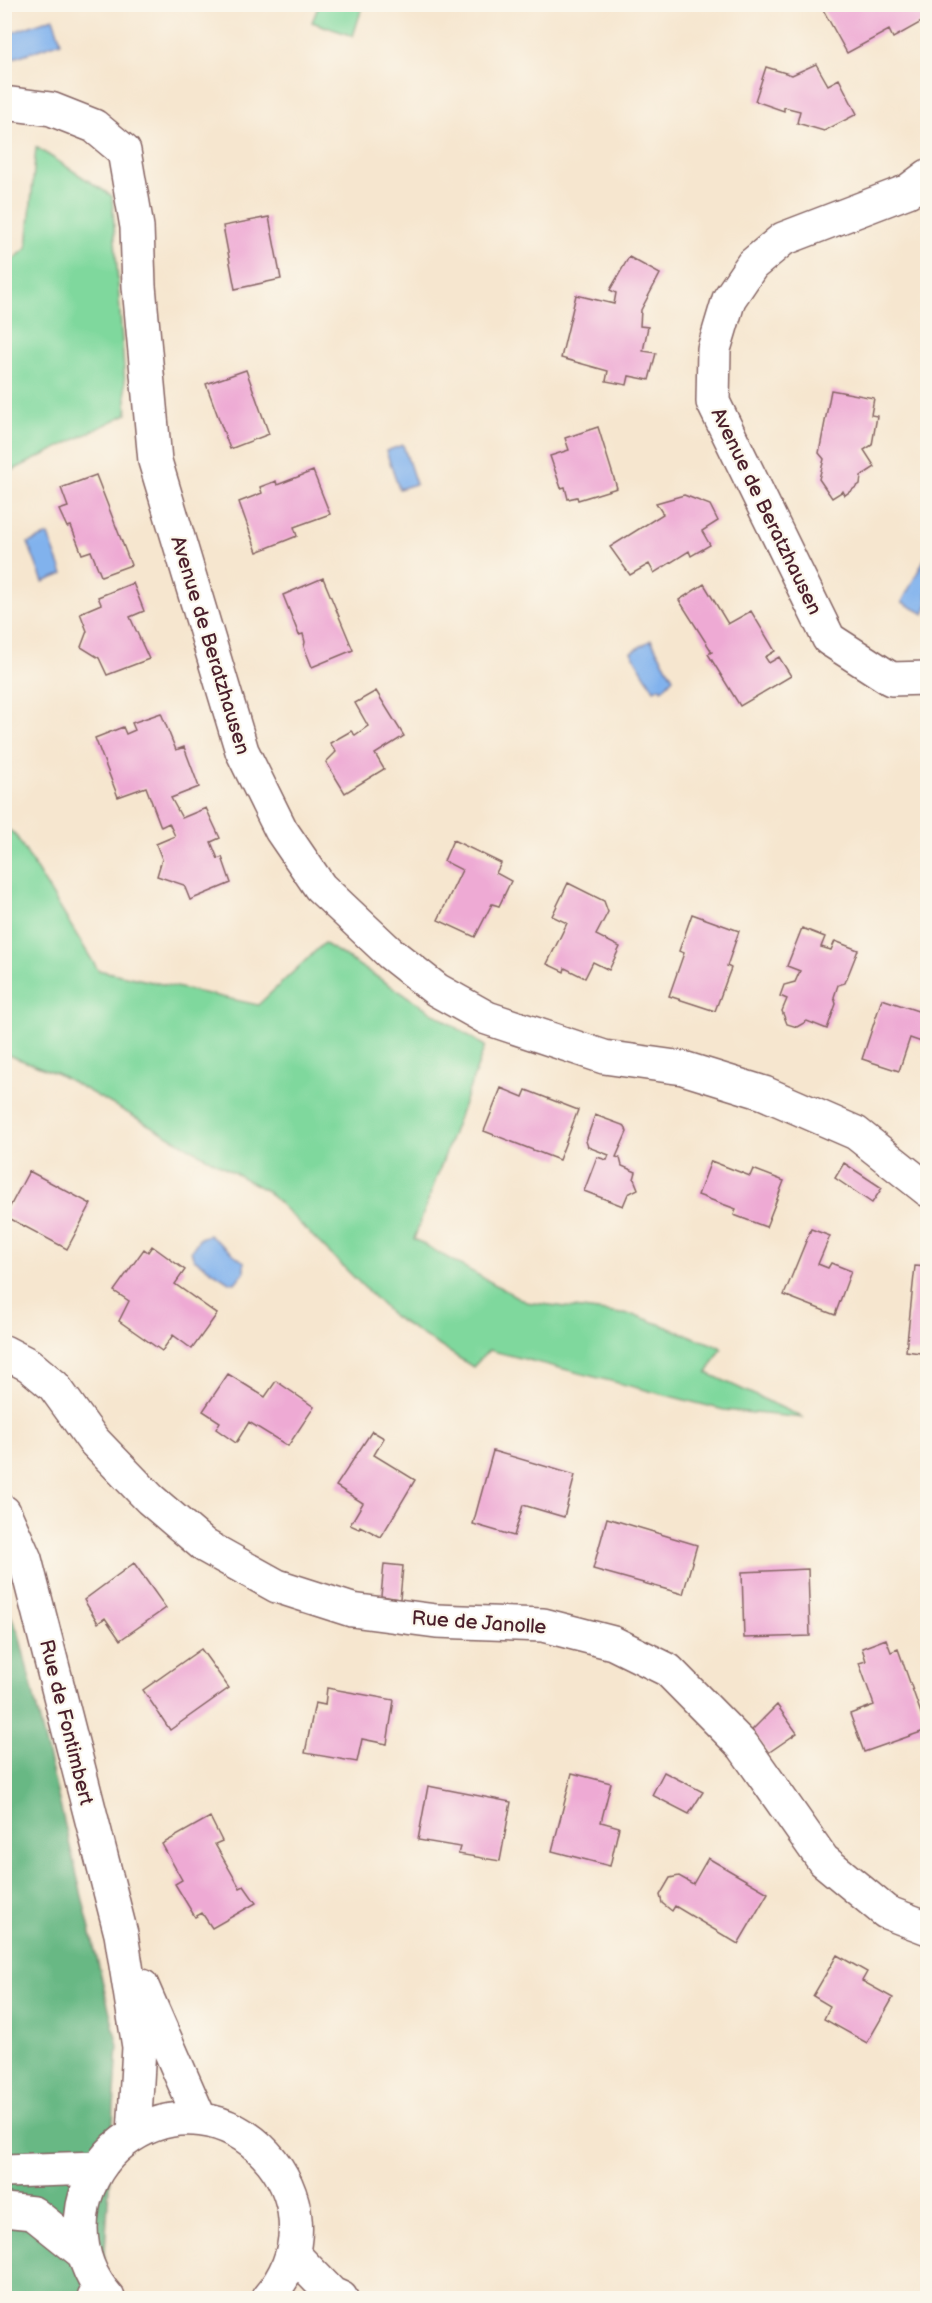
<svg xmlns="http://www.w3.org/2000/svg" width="932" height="2303" font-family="'Balsamiq Sans',sans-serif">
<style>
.green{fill:#7fd89d;stroke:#647c64;stroke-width:1.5}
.forest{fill:#67b884;stroke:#586c58;stroke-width:1.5}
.water{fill:#81b2ed;stroke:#66688c;stroke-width:1.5}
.building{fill:#eeaad4}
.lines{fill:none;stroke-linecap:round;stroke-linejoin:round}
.minor-casing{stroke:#866564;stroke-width:36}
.highway-casing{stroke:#866564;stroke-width:36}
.minor{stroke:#fff;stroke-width:33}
.highway{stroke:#fff;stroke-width:33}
.labels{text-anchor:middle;stroke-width:4.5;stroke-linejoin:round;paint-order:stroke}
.street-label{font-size:20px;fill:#4a1f2b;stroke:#fbf7ec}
</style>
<rect width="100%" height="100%" fill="#fbf7ec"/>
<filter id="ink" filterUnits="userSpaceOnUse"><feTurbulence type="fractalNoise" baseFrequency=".0167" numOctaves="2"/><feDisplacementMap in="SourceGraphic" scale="12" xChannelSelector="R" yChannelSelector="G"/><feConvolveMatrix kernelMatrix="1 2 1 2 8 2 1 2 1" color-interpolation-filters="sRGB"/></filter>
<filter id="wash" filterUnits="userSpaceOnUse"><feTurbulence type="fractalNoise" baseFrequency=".008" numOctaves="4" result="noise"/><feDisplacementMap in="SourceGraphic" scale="24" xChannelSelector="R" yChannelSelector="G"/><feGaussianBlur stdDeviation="1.35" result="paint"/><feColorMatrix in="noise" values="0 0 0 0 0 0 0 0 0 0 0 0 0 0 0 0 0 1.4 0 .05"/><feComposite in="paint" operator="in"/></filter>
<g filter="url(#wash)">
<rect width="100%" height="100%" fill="#f6e6cf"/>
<path class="green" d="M319 5H363L353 36 312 22Z
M36 147 112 196 127 414 5 474V266L27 248Z
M4 827 15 834 98 970 258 1005 324 943 485 1046 414 1239 526 1302 638 1316 722 1348 707 1373 804 1418 724 1410 489 1350 473 1367 394 1317 267 1191 58 1074 5 1054Z"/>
<path class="forest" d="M4 1600 19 1634 118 2046 102 2298H5Z"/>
<path class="water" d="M53 18 61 42 8 60 5 49V35Z
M403 445 416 484 399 489 386 451Z
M48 535 63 574 43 582 28 543Z
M927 554V607L924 614 902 602Z
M651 640 673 678 662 690 660 687 654 690 631 652Z
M209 1235 244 1262V1272L235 1283 229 1282 194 1259 191 1251 200 1238Z"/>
<g id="blocks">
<path class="building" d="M919 4 927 19 893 38 889 30 847 53 821 6Z
M816 64 828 85 839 79 857 114 824 131 797 123 800 111 784 107V111L755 101 766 67 792 75Z
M269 217 281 279 235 289 223 226Z
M629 257 660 274 641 310 640 326 648 327 643 351 656 353 649 380 629 376 627 385 606 381 608 371 561 358 576 295 614 304 616 293 610 290Z
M246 370 269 434 230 449 206 384Z
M831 390 874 398 871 415 877 416 872 445 864 450 875 467 861 476 860 484 845 495 843 491 832 498 819 479 824 459 819 453Z
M598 427 617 488 578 500 577 497 568 499 565 487 561 488 550 456 569 450 565 438Z
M313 471 330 514 294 527 297 536 257 552 239 502 262 493 260 487 276 481 277 485Z
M96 475 131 565 101 576 91 551 82 554 71 526 67 527 59 510 68 507 61 488Z
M684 495 710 505 718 521 702 531 710 545 691 556 689 551 654 573 649 564 630 575 610 547 663 514 656 503Z
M323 578 353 650 312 667 304 647 305 642 303 634 299 635 283 595Z
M133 583 144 611 130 617 149 659 107 675 99 658 81 647 87 631 80 613 101 604 98 597Z
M704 584 728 624 751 611 775 651 765 657 769 663 779 657 791 676 740 706 708 654 712 652 679 600Z
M376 691 404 736 375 754 384 769 345 793 326 762 336 752 330 743 351 731 355 735 368 726 355 703Z
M161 713 176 750 184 747 199 787 171 798 182 818 206 808 220 838 211 842 218 859 222 857 231 883 190 900 184 885 157 876 162 859 156 844 175 836 169 823 161 827 146 787 118 797 95 738 123 727 126 734 135 730 132 723Z
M453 840 501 863 496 873 511 881 499 906 492 904 475 937 438 920 462 870 444 861Z
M568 883 604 901 608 912 596 935 620 947 609 970 593 962 585 978 565 968 564 972 547 964 567 923 552 916Z
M692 914 739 931 727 966 731 968 715 1011 669 996 684 953 679 951Z
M802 928 825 937 821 947 831 950 835 941 858 950 845 983 838 985 834 997 836 1004 827 1029 807 1021 797 1027 787 1024 782 1011 787 999 780 996 784 985 795 982 800 971 787 966Z
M882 999 927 1014V1044L910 1038 899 1071 862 1059Z
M501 1088 523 1097 526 1090 578 1110 559 1160 484 1131Z
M595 1115 625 1126 627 1132 616 1157 620 1158 622 1166 636 1172 634 1179 638 1189 628 1194 623 1206 584 1191 597 1157 607 1160 609 1155 588 1147 586 1141Z
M711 1161 750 1176 753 1169 784 1181 766 1227 734 1215 736 1209 698 1195Z
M844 1163 882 1188 872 1203 835 1178Z
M29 1171 91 1204 67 1249 5 1216Z
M811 1229 830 1236 818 1264 828 1268 831 1263 851 1271 835 1315 784 1295Z
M152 1246 185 1270 175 1284 217 1314 192 1349 173 1335 162 1351 119 1321 129 1301 114 1291 144 1249 148 1252Z
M915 1266 927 1267V1354L906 1351Z
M228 1374 265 1397 276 1381 314 1407 288 1446 249 1422 236 1443 216 1429 220 1422 203 1411Z
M372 1431 384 1438 374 1455 415 1480 381 1537 360 1526 359 1529 350 1525 363 1503 336 1486Z
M493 1451 575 1475 564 1517 523 1505 514 1536 473 1524Z
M607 1518 697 1545 683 1594 593 1569Z
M134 1563 166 1608 120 1640 105 1618 98 1623 84 1600Z
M384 1564 403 1566 400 1599 381 1596Z
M808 1569 810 1636 744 1638 742 1572Z
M886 1639 891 1652 898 1649 927 1730 864 1752 850 1714 874 1705 859 1663 866 1661 862 1648Z
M201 1649 229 1688 170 1730 143 1690Z
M327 1688 394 1700 387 1744 362 1739 357 1762 305 1753 315 1703 325 1705Z
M777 1705 797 1733 768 1753 752 1730Z
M664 1772 703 1792 689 1814 652 1795Z
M572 1773 611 1783 601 1822 619 1827 610 1866 552 1851Z
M428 1786 511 1802 500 1861 458 1854 460 1847 418 1840Z
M210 1817 222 1841 215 1844 240 1888 244 1886 256 1903 212 1928 202 1913 195 1917 175 1884 182 1880 162 1844Z
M708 1858 768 1893 738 1944 675 1906 672 1911 662 1903 660 1895 670 1878 679 1876 693 1884Z
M837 1955 867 1972 862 1981 893 1998 867 2043 824 2019 830 2006 813 1996Z"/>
</g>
</g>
<g filter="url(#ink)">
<use href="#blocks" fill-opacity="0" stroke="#866564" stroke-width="1.5"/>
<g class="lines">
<defs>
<path id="minor" d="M4 103 51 109 94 126 124 151 137 227 139 286 155 461 242 751 281 830 320 887 390 953 437 990 487 1018 604 1057 683 1068 764 1093 856 1133 928 1190
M928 176 908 191 783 239 752 265 729 299 714 349 713 402 829 639 891 679 928 678
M4 1352 29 1365 54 1386 93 1440 150 1499 205 1546 277 1586 352 1610 436 1621 543 1625 613 1643 668 1670 743 1746 823 1860 886 1912 928 1928
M4 1512 25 1559 121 1934 139 2047 134 2134
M142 1986 200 2119
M4 2171 98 2168
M4 2210 33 2213 83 2253
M108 2298C85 2272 77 2240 83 2206 88 2181 103 2157 123 2142 226 2064 352 2200 268 2298"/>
<path id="highway" d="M293 2254 332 2294 341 2298
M94 2298 99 2289"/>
</defs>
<use href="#minor" class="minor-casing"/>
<use href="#highway" class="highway-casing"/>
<use href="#minor" class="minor"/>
<use href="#highway" class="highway"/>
</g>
</g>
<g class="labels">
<g class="street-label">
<text transform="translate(767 511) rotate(64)" y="7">Avenue de Beratzhausen</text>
<text transform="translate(211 645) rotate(73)" y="7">Avenue de Beratzhausen</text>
<text transform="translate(479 1622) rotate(4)" y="7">Rue de Janolle</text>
<text transform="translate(67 1722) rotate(76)" y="7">Rue de Fontimbert</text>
</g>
</g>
<rect width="932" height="2303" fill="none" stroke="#fbf7ec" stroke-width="24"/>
</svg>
